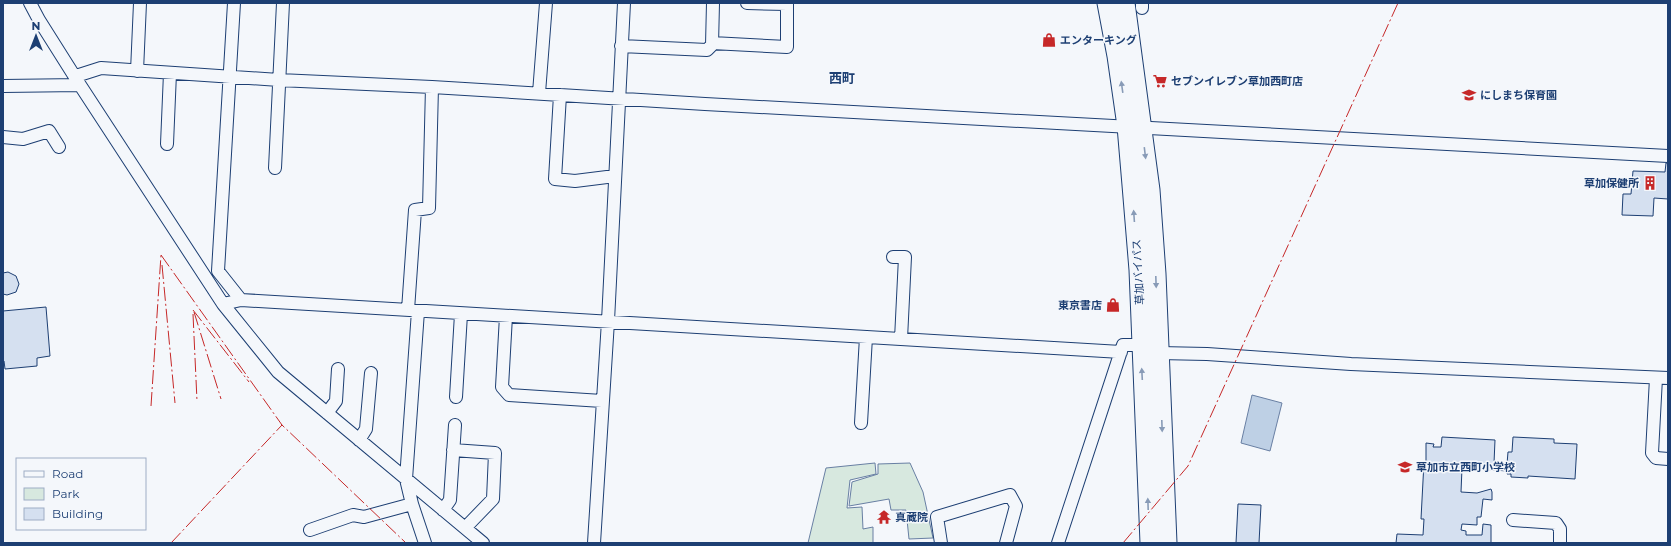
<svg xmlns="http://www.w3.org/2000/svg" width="1671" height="546" font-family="Montserrat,'Noto Sans JP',sans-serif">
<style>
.green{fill:#d7e8df;stroke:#687fa3}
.water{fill:#bed0e5;stroke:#687fa3}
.building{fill:#d5e0f0;stroke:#1d3f73}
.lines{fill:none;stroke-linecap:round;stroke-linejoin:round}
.minor-casing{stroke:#1d3f73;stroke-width:14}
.trunk-casing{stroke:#1d3f73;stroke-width:21}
.minor{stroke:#f4f7fb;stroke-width:12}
.trunk{stroke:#f4f7fb;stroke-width:19}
.power{stroke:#c62828;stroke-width:1;stroke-dasharray:14 3 2 3;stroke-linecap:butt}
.oneway{fill:#889bb7}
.labels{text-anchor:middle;stroke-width:3;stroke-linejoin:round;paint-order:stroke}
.poi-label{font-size:11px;font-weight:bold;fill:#1d3f73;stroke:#f4f7fb;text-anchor:start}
.street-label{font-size:11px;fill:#1d3f73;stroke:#f4f7fb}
.quarter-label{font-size:13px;font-weight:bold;fill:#1d3f73;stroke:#f4f7fb}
</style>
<rect width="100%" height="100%" fill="#f4f7fb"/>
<path class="green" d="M875 463 876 474 850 480 847 508 862 507 863 529 873 527V543H808L826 468Z
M910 463 923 492 933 538 909 539 906 510H891L889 499 849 506 852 482 878 474V464Z"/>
<path class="water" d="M1252 395 1282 403 1270 451 1241 443Z"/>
<path class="building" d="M1666 163H1668V199L1654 198 1653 216 1622 215 1623 194H1631L1633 171 1665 172Z
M8 272 16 276 19 284 16 292 7 295 3 294V273Z
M46 307 50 356 37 358V366L5 369 4 361H3V311Z
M1442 437 1495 440 1494 463 1507 464 1508 452H1512L1513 437 1554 439V443L1577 444 1575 479 1528 476V478L1511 477V474H1507L1508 471 1462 468 1461 492 1477 493 1491 489 1492 492V500L1483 499 1481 517H1477V525L1462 524 1461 530 1466 531V535H1482L1483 524 1491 525V543H1396L1397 534 1423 535 1424 519H1421L1424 462H1426V443L1434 444 1433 447H1441Z
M1238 504 1261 505 1259 543H1236Z"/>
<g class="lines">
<defs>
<path id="minor" d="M30 3 39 20 80 85 223 304 278 372 483 543
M234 3 218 271 241 300
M1142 8V3
M712 43 787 47V4L747 3
M621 46 707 50 712 45 713 3
M137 71 140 3
M76 76 101 68 279 80 432 87 705 104 1668 156
M3 86 80 85
M539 93 546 3
M560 95 555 179 575 181 615 176
M3 137 23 139 49 131 59 147
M167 144 170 73
M275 168 283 3
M893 257H905L901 339
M223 304 241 300 1121 352
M408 310 415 210 429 208 432 87
M418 311 406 479 412 504 425 543
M506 316 502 387 509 395 602 401
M1159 353 1207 354 1351 364 1668 378
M1656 378 1652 453 1656 458 1668 459
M456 397 461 314
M327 413 336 401 338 369
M861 423 866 337
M359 440 366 429 371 373
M453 450 495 453 493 499 465 528
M443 510 450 500 455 425
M1513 520 1556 523 1560 529V543
M310 530 353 515 364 517 412 504
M594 543 608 321 624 3
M941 543 937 517 1010 495 1016 506 1006 543
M1058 543 1123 345H1141"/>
<path id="trunk" d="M1107 3 1117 56 1127 126 1132 185 1139 270 1150 543
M1125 3 1150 190 1156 274 1167 543"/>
</defs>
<use href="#minor" class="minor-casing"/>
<use href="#trunk" class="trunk-casing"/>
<use href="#minor" class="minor"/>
<use href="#trunk" class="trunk"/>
<path class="power" d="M161 255 282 425 406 543
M162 265 175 403
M193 310 249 382
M194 312 221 399
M193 314 197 401
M151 406 161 255
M171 543 282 425 281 424
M1123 543 1188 466 1398 3"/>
</g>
<defs><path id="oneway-solid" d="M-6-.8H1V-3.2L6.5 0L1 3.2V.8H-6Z"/></defs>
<g class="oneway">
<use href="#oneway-solid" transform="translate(1122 87) rotate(-98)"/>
<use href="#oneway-solid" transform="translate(1145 153) rotate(83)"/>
<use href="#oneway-solid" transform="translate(1134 216) rotate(-94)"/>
<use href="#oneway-solid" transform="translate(1156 282) rotate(88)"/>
<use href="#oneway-solid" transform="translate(1142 374) rotate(-93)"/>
<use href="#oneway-solid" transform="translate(1162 426) rotate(88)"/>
<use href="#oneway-solid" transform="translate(1148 504) rotate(-92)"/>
</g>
<defs>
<symbol id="shop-bare" viewBox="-9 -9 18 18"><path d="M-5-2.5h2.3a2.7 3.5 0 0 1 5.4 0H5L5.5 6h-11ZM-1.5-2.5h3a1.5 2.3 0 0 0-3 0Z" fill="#c62828" stroke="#f4f7fb" stroke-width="2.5" paint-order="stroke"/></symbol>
<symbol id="supermarket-bare" viewBox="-9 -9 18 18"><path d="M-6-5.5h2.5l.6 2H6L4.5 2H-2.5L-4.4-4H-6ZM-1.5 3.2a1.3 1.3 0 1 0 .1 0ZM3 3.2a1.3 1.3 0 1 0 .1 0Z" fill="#c62828" stroke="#f4f7fb" stroke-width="2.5" paint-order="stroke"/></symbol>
<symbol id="school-bare" viewBox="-9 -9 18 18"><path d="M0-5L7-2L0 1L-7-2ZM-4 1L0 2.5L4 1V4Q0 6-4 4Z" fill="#c62828" stroke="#f4f7fb" stroke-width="2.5" paint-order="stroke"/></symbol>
<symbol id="building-bare" viewBox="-9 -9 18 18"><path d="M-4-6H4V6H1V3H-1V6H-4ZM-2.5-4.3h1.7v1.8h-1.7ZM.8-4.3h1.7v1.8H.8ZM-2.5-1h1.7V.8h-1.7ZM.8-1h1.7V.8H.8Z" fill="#c62828" stroke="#f4f7fb" stroke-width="2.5" paint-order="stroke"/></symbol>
<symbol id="temple-bare" viewBox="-9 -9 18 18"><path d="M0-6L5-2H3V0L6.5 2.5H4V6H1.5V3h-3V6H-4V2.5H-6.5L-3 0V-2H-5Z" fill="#c62828" stroke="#f4f7fb" stroke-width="2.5" paint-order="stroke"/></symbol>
</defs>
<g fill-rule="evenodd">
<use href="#shop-bare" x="1039" y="30" width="20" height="20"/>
<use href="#supermarket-bare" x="1150" y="71" width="20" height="20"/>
<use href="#school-bare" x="1459" y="85" width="20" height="20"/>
<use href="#building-bare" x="1640" y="173" width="20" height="20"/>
<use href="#shop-bare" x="1103" y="295" width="20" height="20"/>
<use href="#school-bare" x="1395" y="457" width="20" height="20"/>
<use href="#temple-bare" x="874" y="507" width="20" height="20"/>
</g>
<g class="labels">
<g class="poi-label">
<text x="1060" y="44">エンターキング</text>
<text x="1171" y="85">セブンイレブン草加西町店</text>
<text x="1480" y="99">にしまち保育園</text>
<text x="1639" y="187" text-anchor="end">草加保健所</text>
<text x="1102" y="309" text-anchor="end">東京書店</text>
<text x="1416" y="471">草加市立西町小学校</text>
<text x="895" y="521">真蔵院</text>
</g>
<g class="street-label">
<text transform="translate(1138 272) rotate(-93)" y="4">草加バイパス</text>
</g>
<g class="quarter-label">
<text x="842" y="83">西町</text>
</g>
</g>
<rect width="1671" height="546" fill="none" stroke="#1d3f73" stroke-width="8"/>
<rect x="16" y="458" width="130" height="72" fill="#f4f7fb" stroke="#9eadc5"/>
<rect x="24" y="471" width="20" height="6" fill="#f4f7fb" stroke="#9eadc5"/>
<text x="52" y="478" font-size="12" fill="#1d3f73">Road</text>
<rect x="24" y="488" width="20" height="12" fill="#d7e8df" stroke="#9eadc5"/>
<text x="52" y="498" font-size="12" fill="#1d3f73">Park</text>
<rect x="24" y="508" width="20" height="12" fill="#d5e0f0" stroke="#9eadc5"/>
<text x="52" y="518" font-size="12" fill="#1d3f73">Building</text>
<g transform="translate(36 36)" stroke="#f4f7fb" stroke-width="3" paint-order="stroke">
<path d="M0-3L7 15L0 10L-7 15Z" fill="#1d3f73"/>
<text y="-6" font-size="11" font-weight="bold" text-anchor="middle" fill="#1d3f73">N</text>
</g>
</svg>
